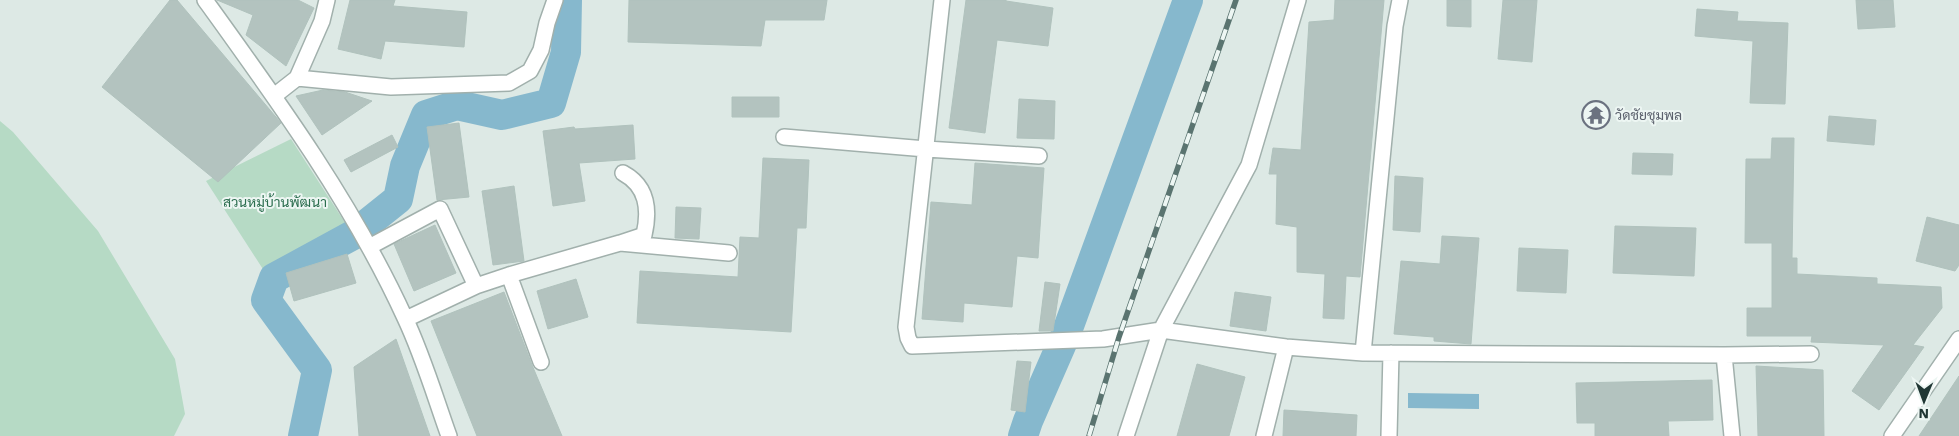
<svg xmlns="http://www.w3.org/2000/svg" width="1959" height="436" font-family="'Work Sans',Sarabun,sans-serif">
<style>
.green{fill:#b6dac5}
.water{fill:#86b8cd}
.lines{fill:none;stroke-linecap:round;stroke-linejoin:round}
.river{stroke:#86b8cd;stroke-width:30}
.building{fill:#b3c3bf;stroke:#b0c2bd}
.minor-casing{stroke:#a1b0ac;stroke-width:18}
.minor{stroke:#fff;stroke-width:15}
.rail-casing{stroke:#5a7470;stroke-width:5.5}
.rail{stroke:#edf6f3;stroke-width:4;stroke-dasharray:11;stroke-linecap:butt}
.labels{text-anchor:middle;stroke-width:4;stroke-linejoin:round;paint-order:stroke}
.worship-label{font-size:14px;fill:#5b616d;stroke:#edf6f3;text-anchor:start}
.park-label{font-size:14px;fill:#2b6d4e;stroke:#edf6f3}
</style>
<rect width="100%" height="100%" fill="#dde9e5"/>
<path class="green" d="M0 121 13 132 98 231 175 359 185 414 174 436H0Z
M291 139 353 235 268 277 206 181Z"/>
<path class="water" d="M1408 393 1479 394V409L1408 408Z"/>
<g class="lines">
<path class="river" d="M303 436 317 370 266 300 274 278 353 235 398 199 405 166 426 115 457 105 502 115 551 103 566 52 567 0
M1023 436 1028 421 1066 334 1188 0"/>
</g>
<path class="building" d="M170 0H177L281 123 218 182 102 87Z
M217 0H298L314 8 286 66 246 35 253 15Z
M350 0H395L393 6 467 12 464 47 385 41 381 59 338 49Z
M629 0H827L824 20H765L761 46 628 42Z
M966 0H1006V1L1053 8 1048 46 997 40 985 133 949 128Z
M1335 0H1384L1360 277 1346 276 1344 319 1323 318 1325 274 1297 272V227L1276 224 1277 174H1269L1273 148 1301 150 1309 22 1334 20Z
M1447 0H1471V27L1447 26Z
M1503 0H1537L1532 62 1498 59Z
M1856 0H1893L1895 27 1858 29Z
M1697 9 1738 12 1737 21 1788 23 1785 104 1750 103 1753 41 1695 36Z
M323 90 345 92 372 101 322 135 296 96Z
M732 97H779V117H732Z
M1019 99 1055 101 1054 139 1017 138Z
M1829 116 1876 120 1874 145 1827 141Z
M459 123 469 197 437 200 427 127Z
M633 125 635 159 579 163 585 201 553 206 543 131 574 127 575 129Z
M392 135 398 147 351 172 344 160Z
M1772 138H1794L1792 258H1797V274L1877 278V284L1941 287 1942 308 1913 345 1924 347 1879 410 1852 391 1884 345 1811 342 1812 336H1747V308H1772V243H1745L1746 159H1771Z
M1633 153 1673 154 1672 175 1632 174Z
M763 158 809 160 806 228H797L791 332 637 323 640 271 738 277 740 237 759 238Z
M975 163 1044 168 1038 258 1017 256 1012 307 964 303 963 322 922 319 931 202 972 205Z
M1395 176 1423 178 1420 232 1393 230Z
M514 186 524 261 493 265 482 191Z
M676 207 701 208 699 239 675 238Z
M1927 217 1959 225V265L1955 271 1916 261Z
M435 225 456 273 414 291 394 244Z
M1615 226 1696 228 1694 276 1613 273Z
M1442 236 1479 238 1471 344 1434 341V337L1394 334 1401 261 1440 264Z
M1519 248 1568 250 1566 293 1517 291Z
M347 254 356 283 294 301 286 273Z
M576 279 588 317 548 329 537 291Z
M1045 282 1060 284 1053 331H1039Z
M504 292 532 365 562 436H477L431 321Z
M1235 292 1271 297 1266 331 1230 326Z
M396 339 430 436H359L354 367Z
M1017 361 1031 362 1025 412 1011 410Z
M1197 364 1245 377 1229 436H1177Z
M1756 366 1823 370 1824 436H1758Z
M1959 376V436H1919Z
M1712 380 1713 420 1668 421 1669 436H1595V423H1577L1576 383Z
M1284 410 1357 415 1356 436H1283Z"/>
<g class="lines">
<defs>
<path id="minor" d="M205 0C278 101 353 204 405 318 423 356 435 397 449 436
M942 0 906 327 908 338 912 346 1103 339 1161 330 1286 347 1363 353 1724 355 1732 436
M297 78 391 87 509 83 530 71 541 50 547 23 555 0
M274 96 297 78 322 21 327 0
M784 137 926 149 1039 156
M623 173C647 186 650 209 644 235L620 243 729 253
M369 247 440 209 476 286
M509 275 541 362
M406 319 476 286 509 275 620 243
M1363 353 1395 26 1400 0
M1724 355 1811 354
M1126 436 1161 330 1249 165 1298 0
M1264 436 1286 347
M1389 436 1391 353
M1892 436 1959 339"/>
</defs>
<use href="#minor" class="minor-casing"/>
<use href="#minor" class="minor"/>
<defs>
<path id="rail" d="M1089 436 1119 337 1236 0"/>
</defs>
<use href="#rail" class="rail-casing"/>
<use href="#rail" class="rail"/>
</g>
<defs>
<symbol id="temple-ring" viewBox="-11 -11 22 22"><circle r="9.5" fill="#edf6f3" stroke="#6b7280" stroke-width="1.5"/><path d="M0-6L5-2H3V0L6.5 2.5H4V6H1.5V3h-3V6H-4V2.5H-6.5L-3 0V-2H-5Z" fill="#6b7280"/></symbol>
</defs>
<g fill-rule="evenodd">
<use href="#temple-ring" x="1580" y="99" width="32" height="32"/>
</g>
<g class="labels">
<g class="worship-label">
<text x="1615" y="120">วัดชัยชุมพล</text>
</g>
<g class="park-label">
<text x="275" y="207">สวนหมู่บ้านพัฒนา</text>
</g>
</g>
<g transform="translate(1924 401) rotate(181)" stroke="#edf6f3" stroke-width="4" paint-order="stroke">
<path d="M0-4L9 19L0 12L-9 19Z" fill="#203734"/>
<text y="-8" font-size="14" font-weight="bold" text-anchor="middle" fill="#203734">N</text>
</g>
</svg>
